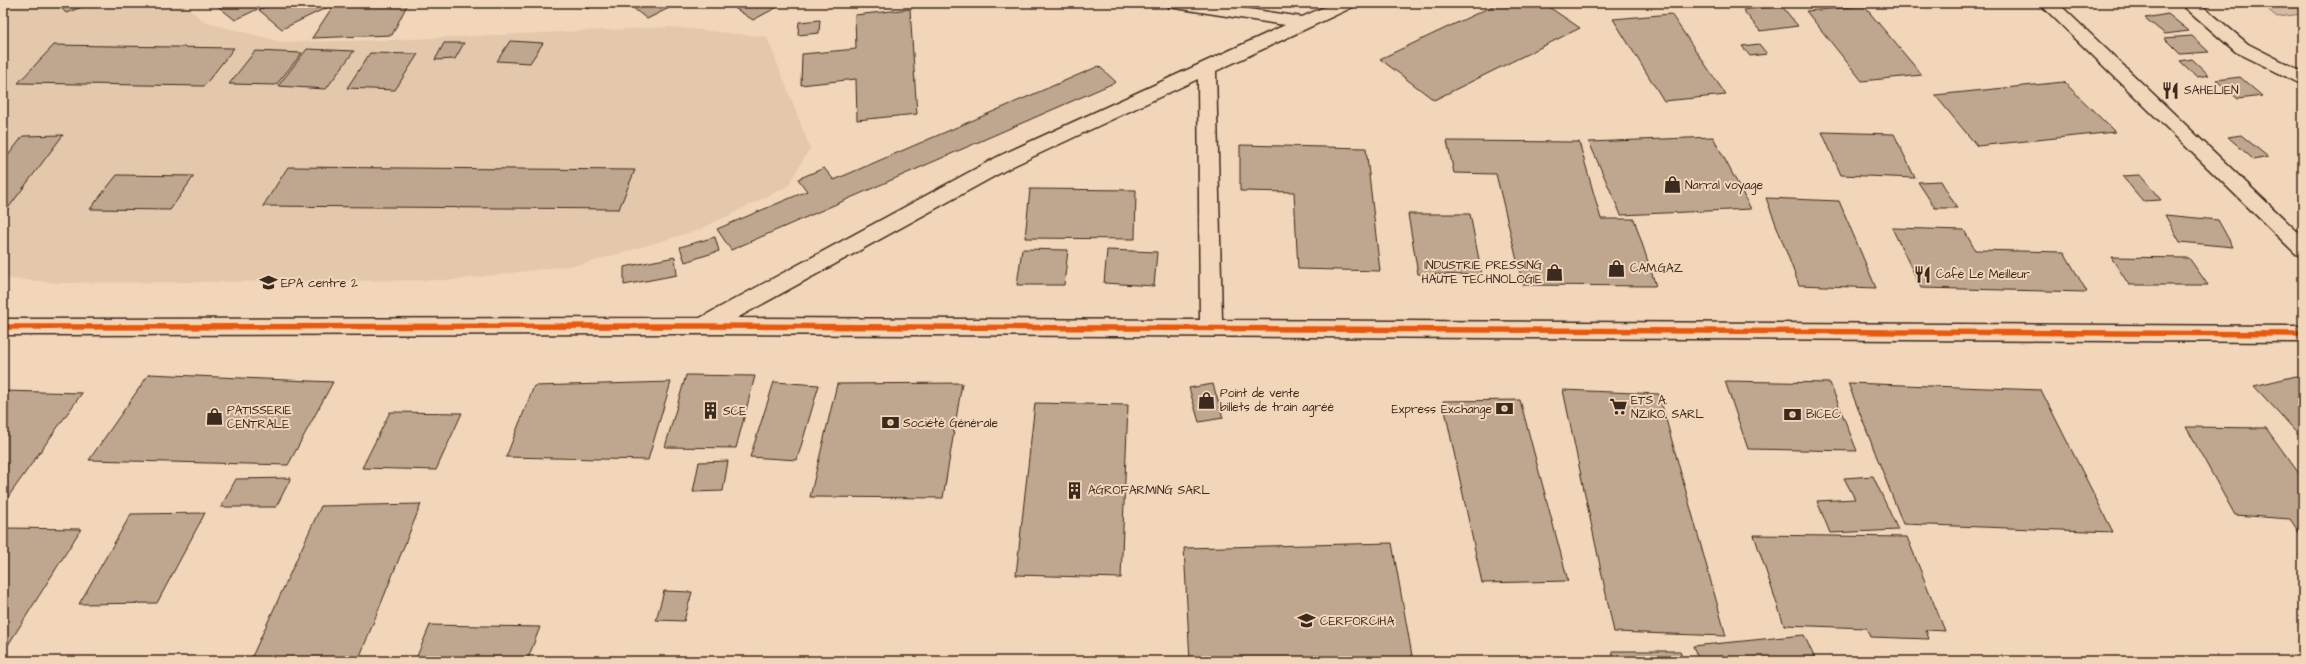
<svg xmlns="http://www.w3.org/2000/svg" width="2306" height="664" font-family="'Architects Daughter',sans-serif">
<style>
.built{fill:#e3c8ac}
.green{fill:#d4baa0;stroke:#88725f}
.building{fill:#bfa68e;stroke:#3b2a1e}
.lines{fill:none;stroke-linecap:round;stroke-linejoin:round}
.minor-casing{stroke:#3b2a1e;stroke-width:3}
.major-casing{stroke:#3b2a1e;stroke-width:3}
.minor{fill:#f2d6b9;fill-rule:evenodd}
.major{fill:#f2d6b9;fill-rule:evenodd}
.cycleway-casing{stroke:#f2d6b9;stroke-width:8}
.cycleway{stroke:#e8590c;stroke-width:5.5}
.labels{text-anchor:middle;stroke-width:4;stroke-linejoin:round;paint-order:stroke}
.poi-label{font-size:12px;fill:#3b2a1e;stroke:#f2d6b9;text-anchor:start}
</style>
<rect width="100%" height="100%" fill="#f2d6b9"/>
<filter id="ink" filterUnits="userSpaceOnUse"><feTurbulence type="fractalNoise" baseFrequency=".025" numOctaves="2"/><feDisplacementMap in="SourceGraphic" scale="8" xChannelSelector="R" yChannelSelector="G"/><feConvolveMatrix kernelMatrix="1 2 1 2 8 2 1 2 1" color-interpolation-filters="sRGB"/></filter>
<g filter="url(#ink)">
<path class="built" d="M21 3H182L204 22 282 42 392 40 671 27 767 37 810 148 788 186 699 230 584 264 454 280 57 283 3 278V23L8 9Z"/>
<path class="green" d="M2260 3H2303V14L2277 17Z"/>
<path class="building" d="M57 3H92L66 13Z
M214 3H270L235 20Z
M273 3H323L328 7 282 29 259 10Z
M383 3H408L392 35 312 38 333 6Z
M581 3H600L587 9Z
M627 3H679L647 19Z
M727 3H785L753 20Z
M1499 3H1543L1580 28 1434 100 1380 59Z
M1781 5 1798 26 1760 31 1743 10Z
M1864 6 1922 75 1862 81 1806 11Z
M910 9 917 114 857 120 856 79 801 85 802 54 856 49 855 15Z
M1671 14 1726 95 1664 101 1613 19Z
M2168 14 2189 31 2165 34 2145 18Z
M820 20 819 33 798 35 799 22Z
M2192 36 2209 52 2180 54 2164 38Z
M510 41 543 43 530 63 497 61Z
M444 43H464L455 59 435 60Z
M1759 44 1767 54 1750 56 1742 46Z
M54 45 234 48 204 86 18 83Z
M307 49 354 51 326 89 278 86Z
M255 51 302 53 276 85 229 84Z
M370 53 418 54 395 90 347 88Z
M2192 59 2209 75 2197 77 2180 61Z
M1099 66 1116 82 731 250 717 229 807 191 798 179 824 168 834 180Z
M2240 77 2262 96 2238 99 2216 80Z
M2064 82 2115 132 1977 146 1935 95Z
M1822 132 1894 134 1915 178 1841 175Z
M63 135 3 215V162L23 136Z
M2241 135 2268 157 2254 160 2228 137Z
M1713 137 1751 209 1621 215 1589 142Z
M1447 141 1579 142 1601 219H1634L1656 286 1523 285 1496 174 1454 173Z
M1240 145 1366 148 1380 271 1298 269 1294 192 1240 191Z
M288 167 635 170 619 209 263 206Z
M117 175 194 176 170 210 90 209Z
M2140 175 2161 200 2143 201 2122 176Z
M1941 181 1957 208H1935L1918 182Z
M1030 189 1136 190 1135 239 1025 238Z
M1766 198 1839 201 1876 288 1799 285Z
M1408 214H1470L1482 275 1418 274Z
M2165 215 2218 220 2233 247 2180 242Z
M1892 228 1964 230 1975 250 2064 252 2087 292 1921 288Z
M715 237 719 251 685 262 680 247Z
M1022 249 1068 250 1064 285H1017Z
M1107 250 1157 252 1154 286 1104 283Z
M675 257 677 275 624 285V267Z
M2111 257 2189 258 2208 285H2129Z
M149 374 333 382 288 465 89 460Z
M686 375 755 376 736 448 665 447Z
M2296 376 2303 378V439L2254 386Z
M1725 381 1830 383 1857 451 1748 449Z
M671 382 648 460 506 457 534 386Z
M774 382 819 385 797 460 750 457Z
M962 383 943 498 810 497 837 384Z
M1848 383 2041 390 2113 532 1903 524Z
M1213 384 1223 418 1199 422 1189 388Z
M1563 390 1659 394 1726 636 1614 632Z
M3 391 82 393 3 504Z
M1520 400 1568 581 1482 583 1443 401Z
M1035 403 1128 405 1121 578 1016 575Z
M390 412 462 413 436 470 362 468Z
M2186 427 2266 428 2303 479V538L2290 519 2235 515Z
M728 461 723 491 693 492 699 462Z
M1873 476 1898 530 1830 533 1817 501 1855 499 1844 478Z
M291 478 276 507H221L236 479Z
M421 504 358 661H250L321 506Z
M205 513 157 603 79 604 131 514Z
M5 528 81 529 3 653V530Z
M1754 535 1907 537 1945 631 1926 630 1929 639 1870 637 1866 628 1784 625Z
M1392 543 1413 661H1190L1184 548Z
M664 591 692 592 684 621 656 620Z
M430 625 540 627 527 661H415Z
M1804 635 1816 661H1699L1693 646Z
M1612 651H1680L1683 661H1615Z"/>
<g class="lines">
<defs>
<path id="minor" d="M1166 3H1209L1302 17 1333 3H1356L1353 7 1216 71 1222 320 2303 326V342L704 334 3 335V319L700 318 999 156 1285 25 1175 8 1169 7ZM1198 79 1200 320 737 318 1013 166Z
M2180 3H2199L2248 44 2303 72V85L2236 52Z"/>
<path id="major" d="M2039 3H2058L2303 237V257L2296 254Z"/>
</defs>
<use href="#minor" class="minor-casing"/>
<use href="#major" class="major-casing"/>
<use href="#minor" class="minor"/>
<use href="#major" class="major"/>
<defs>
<path id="cycleway" d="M3 327 704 326 2303 334"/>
</defs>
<use href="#cycleway" class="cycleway-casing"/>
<use href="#cycleway" class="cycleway"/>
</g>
</g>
<defs>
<symbol id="restaurant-bare" viewBox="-9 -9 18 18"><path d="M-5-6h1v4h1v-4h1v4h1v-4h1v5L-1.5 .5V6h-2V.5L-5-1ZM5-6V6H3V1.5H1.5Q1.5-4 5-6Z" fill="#3b2a1e" stroke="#f2d6b9" stroke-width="2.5" paint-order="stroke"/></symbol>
<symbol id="shop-bare" viewBox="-9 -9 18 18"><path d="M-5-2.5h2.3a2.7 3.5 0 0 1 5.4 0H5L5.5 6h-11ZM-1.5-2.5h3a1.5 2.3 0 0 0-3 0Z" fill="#3b2a1e" stroke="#f2d6b9" stroke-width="2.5" paint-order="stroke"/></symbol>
<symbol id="school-bare" viewBox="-9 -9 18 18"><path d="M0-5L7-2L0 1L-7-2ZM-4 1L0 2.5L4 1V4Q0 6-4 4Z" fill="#3b2a1e" stroke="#f2d6b9" stroke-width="2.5" paint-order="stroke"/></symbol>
<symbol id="supermarket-bare" viewBox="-9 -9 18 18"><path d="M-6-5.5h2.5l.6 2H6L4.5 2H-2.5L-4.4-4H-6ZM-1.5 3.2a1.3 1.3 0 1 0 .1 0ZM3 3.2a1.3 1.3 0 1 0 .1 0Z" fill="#3b2a1e" stroke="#f2d6b9" stroke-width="2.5" paint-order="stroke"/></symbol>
<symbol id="bank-bare" viewBox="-9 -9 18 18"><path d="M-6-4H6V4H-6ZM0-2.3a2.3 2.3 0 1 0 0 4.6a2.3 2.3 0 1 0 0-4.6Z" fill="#3b2a1e" stroke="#f2d6b9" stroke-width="2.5" paint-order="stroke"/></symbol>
<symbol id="building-bare" viewBox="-9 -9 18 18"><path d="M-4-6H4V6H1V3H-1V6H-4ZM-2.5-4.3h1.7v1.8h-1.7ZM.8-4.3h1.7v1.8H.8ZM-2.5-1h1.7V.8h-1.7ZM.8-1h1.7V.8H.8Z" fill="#3b2a1e" stroke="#f2d6b9" stroke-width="2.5" paint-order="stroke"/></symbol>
<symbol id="university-bare" viewBox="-9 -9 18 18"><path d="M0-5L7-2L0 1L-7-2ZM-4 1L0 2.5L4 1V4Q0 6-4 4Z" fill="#3b2a1e" stroke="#f2d6b9" stroke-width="2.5" paint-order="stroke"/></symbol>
</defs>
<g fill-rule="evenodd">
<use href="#restaurant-bare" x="2158" y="78" width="25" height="25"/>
<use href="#shop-bare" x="1660" y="172" width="25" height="25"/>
<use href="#shop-bare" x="1604" y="256" width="25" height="25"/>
<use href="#shop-bare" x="1542" y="260" width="25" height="25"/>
<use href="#restaurant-bare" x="1910" y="262" width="25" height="25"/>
<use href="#school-bare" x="256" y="270" width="25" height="25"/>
<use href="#shop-bare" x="1194" y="388" width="25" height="25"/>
<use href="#supermarket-bare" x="1606" y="394" width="25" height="25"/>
<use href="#bank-bare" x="1492" y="396" width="25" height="25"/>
<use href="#building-bare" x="698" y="398" width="25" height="25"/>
<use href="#bank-bare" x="1780" y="402" width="25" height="25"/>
<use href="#shop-bare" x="202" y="404" width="25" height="25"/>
<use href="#bank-bare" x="878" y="410" width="25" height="25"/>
<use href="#building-bare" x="1062" y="478" width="25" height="25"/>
<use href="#university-bare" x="1294" y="608" width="25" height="25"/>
</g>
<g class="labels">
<g class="poi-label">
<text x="2184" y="94">SAHELIEN</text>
<text x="1685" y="189">Narral voyage</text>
<text x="1542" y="269" text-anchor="end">INDUSTRIE PRESSING<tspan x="1542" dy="14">HAUTE TECHNOLOGIE</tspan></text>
<text x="1630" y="272">CAM.GAZ</text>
<text x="1936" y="278">Café Le Meilleur</text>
<text x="281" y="287">EPA centre 2</text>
<text x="1220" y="397">Point de vente<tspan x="1220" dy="14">billets de train agréé</tspan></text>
<text x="1631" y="404">ETS A.<tspan x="1631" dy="14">NZIKO. SARL</tspan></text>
<text x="1492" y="413" text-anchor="end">Express Exchange</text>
<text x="227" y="414">PATISSERIE<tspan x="227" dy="14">CENTRALE</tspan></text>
<text x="723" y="415">SCE</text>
<text x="1806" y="418">BICEC</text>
<text x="903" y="427">Société Générale</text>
<text x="1088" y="494">AGROFARMING SARL</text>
<text x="1320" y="625">CERFORCIHA</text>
</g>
</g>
<rect width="2306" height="664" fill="none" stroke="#f2d6b9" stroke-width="16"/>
<rect x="8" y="8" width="2290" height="648" fill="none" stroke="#3b2a1e" stroke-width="1.5" filter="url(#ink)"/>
</svg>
